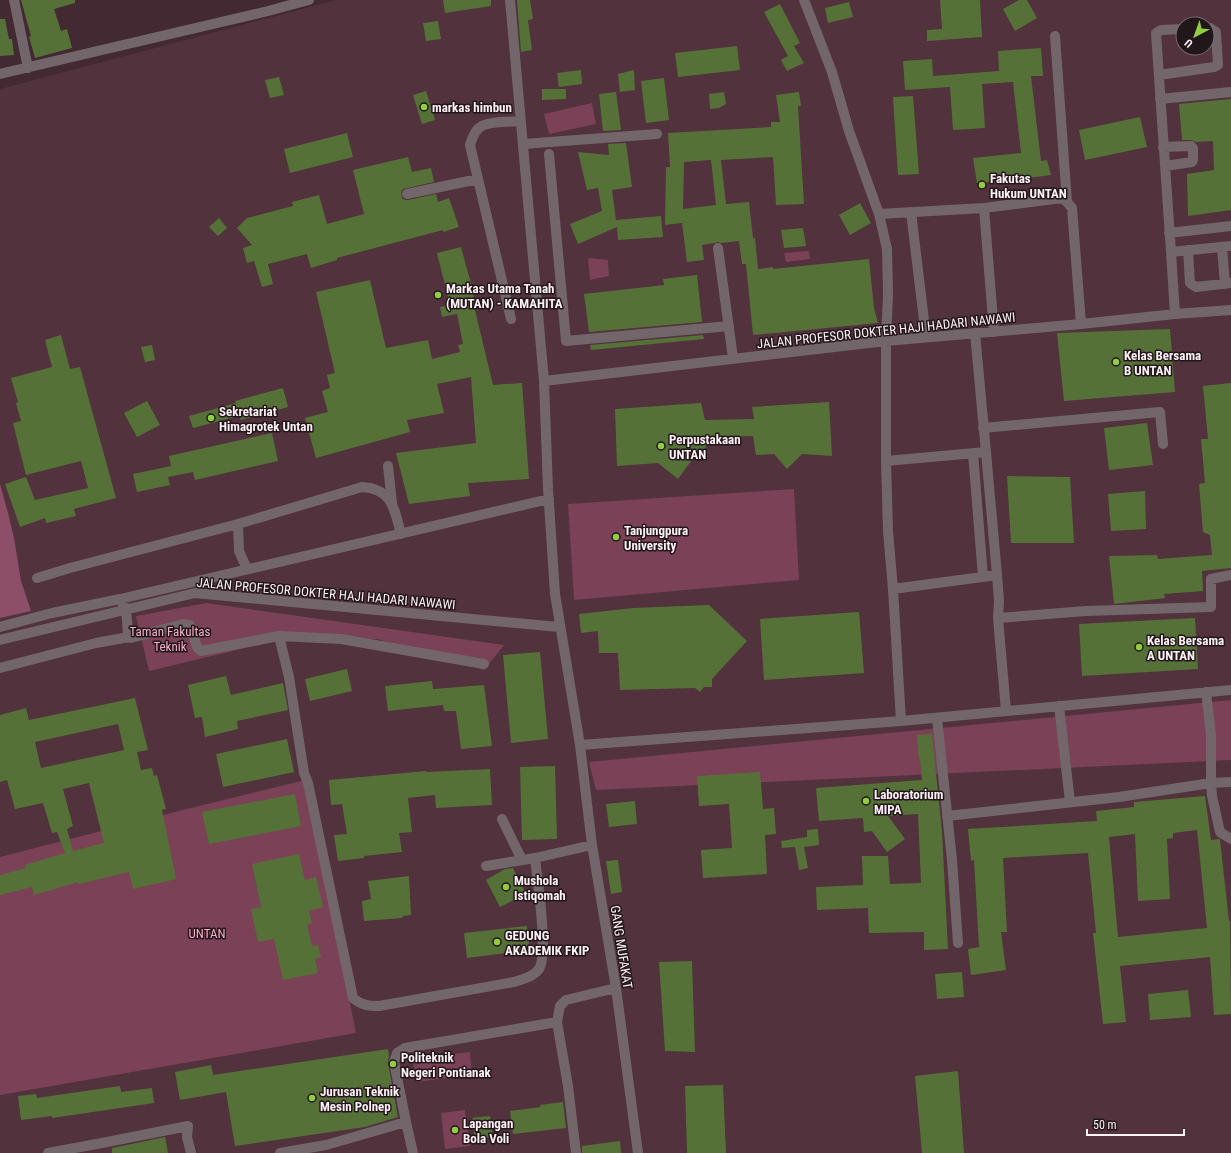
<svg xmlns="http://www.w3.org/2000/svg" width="1231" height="1153" font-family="'Roboto Condensed',sans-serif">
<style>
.built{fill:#51323d;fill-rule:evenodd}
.green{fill:#7b4157}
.forest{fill:#8d4f67}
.building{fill:#567138;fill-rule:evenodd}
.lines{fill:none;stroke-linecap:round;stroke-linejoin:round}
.minor{stroke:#73666a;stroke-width:10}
.poi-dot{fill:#90cd40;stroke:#21161a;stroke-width:1.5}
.labels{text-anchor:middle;stroke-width:3;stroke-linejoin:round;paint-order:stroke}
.poi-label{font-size:13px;font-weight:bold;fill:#fef1f5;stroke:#21161a;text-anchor:start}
.street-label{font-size:13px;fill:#fef1f5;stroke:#21161a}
.park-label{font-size:13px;fill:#f8acc7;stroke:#21161a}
</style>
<rect width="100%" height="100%" fill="#422932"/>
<path class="built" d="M336 0H1231V1153H0V89ZM1183 24H1207V48H1183Z"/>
<path class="green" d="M592 103 596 124 549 134 544 114Z
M809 251 810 259 786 262 784 253Z
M588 258 608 260 609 276 590 280Z
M794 489 799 580 574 600 568 504Z
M206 603 504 645 484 670 377 639 275 641 149 671 136 616Z
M1231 700V760L596 790 589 762Z
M305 780 356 1033 0 1095V857L179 811Z
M470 1052 472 1075 416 1082 413 1058Z
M465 1110 470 1146 445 1149 441 1113Z"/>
<path class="forest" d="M0 484 8 513 14 538 21 581 31 611 0 618Z"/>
<path class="building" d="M21 0H75V3L54 9 61 31 67 29 72 48 35 58 29 37 31 36Z
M443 0H491V6L445 13Z
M517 0H530L533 19 528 20 532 50 521 52Z
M940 0H980L982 37 927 41V30L942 29Z
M1019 0H1027L1037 18 1015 31 1003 9Z
M849 2 853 17 828 23 825 8Z
M780 4 800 43 794 46 804 63 787 71 781 60 788 56 764 12Z
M0 19H5L9 39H12L14 55 0 56Z
M438 21 441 39 426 41 423 23Z
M737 46 740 70 678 77 675 53Z
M1041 48 1043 76H1031L1041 161 1047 160 1051 175 1012 180 977 183 973 158 1021 153 1013 82 982 84 985 128 953 130 950 87 905 90 903 61 932 59 933 76 999 71 998 51Z
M581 70 582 84 559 87 557 73Z
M634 70 635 90 620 92 618 74Z
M279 77 284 95 270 98 265 80Z
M664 78 669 120 646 123 641 81Z
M542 89H566V99L542 100Z
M426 91 435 120 422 124 413 95Z
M616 92 621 130 603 131 599 94Z
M724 92 726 104 719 108 710 109 709 94Z
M799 92 801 106H798L804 204 776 205 773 157 721 160 726 204 749 202 753 238H755L758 269 773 267V269L869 259 874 308 878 323 753 335 746 264H742L739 241 721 243 718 242 714 243 702 245 704 260 687 262 682 223 665 225 666 167H670L668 133 771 127V122H780L776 95ZM711 160 716 205 683 209 684 162Z
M913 96 919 174 898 175 893 97Z
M1231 99V210L1188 216 1187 174 1214 170 1213 141 1196 142 1191 140H1182L1179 104Z
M1140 117 1147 147 1085 160 1079 130Z
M347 133 353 157 290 173 284 149Z
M626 143 632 187 612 190 617 227 616 220 661 216 663 237 618 240 617 227 578 244 570 224 602 211 598 188 587 190 578 152 609 155 608 144Z
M408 157 412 172 431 168 434 182 403 189 401 192 402 198 405 200H408L436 194 438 202 449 198 459 227 443 232V230L337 258V260L311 268 307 254 268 264 273 284 262 287 254 261 247 263 243 248 252 245 237 228 247 218 293 206 292 202 319 195 327 224 364 214 353 170Z
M860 203 871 223 850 235 839 215Z
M219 218 227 228 218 236 209 227Z
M803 228 806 246 784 248 781 230Z
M461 247 473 291 475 310 493 385 522 383 529 479 468 483 470 496 409 504 396 453 476 443 471 377 437 384 444 413 407 420 410 432 316 458 305 418 328 412 322 391 330 388 327 375 335 373 316 292 370 280 386 348 428 340 432 359 460 352 458 345 463 344 457 314 442 317 440 307 450 305 437 253Z
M697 275 702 322 589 332 584 294 664 285 663 279Z
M1170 329 1175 392 1064 401 1057 333Z
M61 335 70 369 80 367 116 498 74 509 76 516 46 523 45 518 20 527 5 484 26 477 35 500 88 488 81 461 26 475 13 423 21 421 16 403 18 402 11 378 52 367 45 340Z
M703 335 704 339 591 350 590 345Z
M152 345 155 360 145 362 141 347Z
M1231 383V568L1202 571 1203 591 1164 594 1165 598 1114 604 1109 556 1157 555 1158 559 1212 555 1210 535 1203 532 1199 484 1205 483 1201 439H1208L1203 386Z
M283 388 288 407 241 420 239 416 193 428 189 416 236 403 235 401Z
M147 401 160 425 137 437 124 413Z
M829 402 832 456 802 454 787 469 774 454 756 455 753 436 707 437 704 459 694 457 678 479 658 463 617 466 615 409 701 403 705 420 754 419 752 407Z
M1147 423 1153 465 1109 470 1104 428Z
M272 433 278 461 195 480 193 472 168 477 170 485 137 492 133 474 171 466 169 456Z
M1007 476 1070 477 1074 543H1011Z
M1145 491 1146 529 1111 531 1108 494Z
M709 605 747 641 712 679V687H704L700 692 695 688 620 690 618 653H599L598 631 581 633 579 614 633 608Z
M859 612 864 673 764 680 760 619Z
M1195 618 1198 669 1082 676 1079 624Z
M540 652 548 739 511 743 503 655Z
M347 669 352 691 310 701 305 679Z
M226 676 231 695 283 683 288 710 237 721 238 729 205 737 202 717 195 718 188 685Z
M432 681 433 689 484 685 492 746 461 749 456 711H444L443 705 388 711 385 686Z
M135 698 148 750 137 752 141 770 152 768 154 776 157 775 166 809 162 810 176 879 133 889 129 872 79 884 78 882 34 895 32 887 0 895V875L26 868 25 865 65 853 57 832 52 833 43 803 15 809 7 780 0 782V715L26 708 29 720ZM118 724 124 750 41 768 35 742ZM89 783 104 843 73 851 67 829 73 826 63 789Z
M932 734 942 831 948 949 924 950V932L869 933 868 908 817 910 816 887 863 885 862 856H888L890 884 921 883 918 814 888 816 905 839 887 852 872 831 864 832 863 818 819 821 816 788 922 780 920 759H919L917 735Z
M287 739 294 772 223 787 216 754Z
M555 766 557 839 522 840 520 767Z
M490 769 492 805 436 808 435 795 408 798 412 832 399 833 402 852 364 856V858L338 861 334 835 347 834 342 804 331 805 329 780 426 771V772Z
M760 772 763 809 774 808 776 834 765 835 767 874 703 878 701 850 732 848 729 804 699 806 697 776Z
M295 794 301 826 209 844 202 812Z
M1205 796 1211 840 1219 839 1220 840 1229 921H1230L1231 1014 1214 1015 1210 957 1120 966 1126 1022 1103 1024 1093 933H1096L1088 853 1003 858 1007 932H1001L1006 970 971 975 968 949 979 947 974 860 971 861 968 829 1097 821 1096 811 1134 807V802ZM1197 830 1207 928 1118 937 1109 837 1135 834 1138 901 1170 899 1167 839 1173 838V833Z
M635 801 637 824 609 827 606 804Z
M818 829 819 845 804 847 808 868 799 870 795 847 782 848 781 841 807 837V830Z
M299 854 305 880 316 877 323 907 309 911 312 923 307 925 312 946 318 945 321 957 315 959 318 973 283 980 274 939 258 942 251 909 261 907 252 864Z
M618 860 622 892 611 894 606 861Z
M513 868 526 894 500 907 486 880 505 869Z
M409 876 411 915 403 916 402 918 364 921 362 901 371 899 368 881Z
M527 926 530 950 467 958 464 933Z
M692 961 695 1052 665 1051 659 962Z
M962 972 964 997 937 999 935 974Z
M1188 990 1191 1017 1150 1020 1148 994Z
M388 1049 389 1055 388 1063 398 1117 365 1127 235 1146 226 1092 180 1100 175 1072 211 1065 213 1075Z
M958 1071 964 1153H922L915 1076Z
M723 1085 726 1153H687L685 1086Z
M120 1086 121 1092 152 1088 154 1103 52 1118V1116L21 1120 18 1096 36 1094 37 1098Z
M563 1102 566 1128 513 1134 510 1111 541 1107 540 1105Z
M490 1116 493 1137 475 1139 472 1118Z
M165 1137 168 1153H112V1148Z
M620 1141 621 1153H582V1146Z"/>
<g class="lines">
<path class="minor" d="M14 0 28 68
M510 0 544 381 548 489 555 594 580 745 592 845 616 988 638 1153
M804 0 832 72 849 131 879 214 887 249 888 294 886 341V461L888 531 893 589 901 721
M1055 36 1067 202
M0 74 268 11 309 0
M1159 75 1214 67 1218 65 1216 32 1210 28H1207
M1160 99 1231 92
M523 144 657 134
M1163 147 1191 146 1193 148V160L1192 162 1165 166
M549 154 566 341 729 326
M407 194 478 179
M984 208 994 332
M911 212 926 337
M879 214 984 208 1062 198 1067 202 1072 208 1081 324
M1169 233 1231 226
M1222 247 1225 284
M718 248 733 358
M1188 250 1190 283 1196 287 1231 283
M1171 252 1156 33 1161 30 1183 29
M1175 314 1171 252 1231 246
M511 319 470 145C472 139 474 132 479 128 486 121 510 122 520 121
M544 381 886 341 1081 324 1175 314 1231 310
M983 428 1160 412 1163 444
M986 452 997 575
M973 453 983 577
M886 461 986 452 975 333
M388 466 392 503
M247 569 239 551 238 524 362 487C393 489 394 509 401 534
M37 578 70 568 238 524
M893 589 997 575 999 601 998 618 1006 711
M120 599 126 609 128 633 131 638 183 624 190 625 197 647 201 651 279 636 289 677 304 773 308 783 353 998C361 1005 368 1006 379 1006L514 982C523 979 533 977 539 969 549 954 537 878 535 858
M998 618 1086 611 1211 607V579L1231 575
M0 627 52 613 120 599 549 499
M279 636 341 639 484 664
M0 640 195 593 559 627
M0 668 96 643 129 637
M1059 706 1070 802
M937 718 952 860 958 943
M580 745 901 721 1231 690
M1231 782 1211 783 1212 796 1220 832 1223 834 1231 839
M947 816 1119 797 1211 783V735L1206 692
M502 819 522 860
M486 866 535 858 592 845
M406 1122 413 1153
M48 1153 102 1143 188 1126 187 1137 191 1153
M280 1153 326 1145 406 1122 394 1062 397 1053 405 1048 557 1022
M576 1153 568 1086 557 1022 560 1006 566 1000 616 988"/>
</g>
<g class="poi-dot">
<circle cx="424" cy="107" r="4"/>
<circle cx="982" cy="185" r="4"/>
<circle cx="438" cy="295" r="4"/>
<circle cx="1116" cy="362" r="4"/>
<circle cx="211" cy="418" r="4"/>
<circle cx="661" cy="446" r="4"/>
<circle cx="616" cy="537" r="4"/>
<circle cx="1139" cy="647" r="4"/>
<circle cx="866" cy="801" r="4"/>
<circle cx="506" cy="887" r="4"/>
<circle cx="497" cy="942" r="4"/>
<circle cx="393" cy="1064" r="4"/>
<circle cx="312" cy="1098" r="4"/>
<circle cx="455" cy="1130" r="4"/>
</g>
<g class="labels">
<g class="poi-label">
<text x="432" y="112">markas himbun</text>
<text x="990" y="183">Fakutas<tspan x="990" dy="15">Hukum UNTAN</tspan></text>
<text x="446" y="293">Markas Utama Tanah<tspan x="446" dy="15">(MUTAN) - KAMAHITA</tspan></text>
<text x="1124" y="360">Kelas Bersama<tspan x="1124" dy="15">B UNTAN</tspan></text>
<text x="219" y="416">Sekretariat<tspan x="219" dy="15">Himagrotek Untan</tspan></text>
<text x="669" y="444">Perpustakaan<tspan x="669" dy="15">UNTAN</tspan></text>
<text x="624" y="535">Tanjungpura<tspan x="624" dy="15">University</tspan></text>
<text x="1147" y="645">Kelas Bersama<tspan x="1147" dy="15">A UNTAN</tspan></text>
<text x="874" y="799">Laboratorium<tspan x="874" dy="15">MIPA</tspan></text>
<text x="514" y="885">Mushola<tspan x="514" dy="15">Istiqomah</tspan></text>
<text x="505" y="940">GEDUNG<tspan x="505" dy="15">AKADEMIK FKIP</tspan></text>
<text x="401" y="1062">Politeknik<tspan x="401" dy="15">Negeri Pontianak</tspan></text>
<text x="320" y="1096">Jurusan Teknik<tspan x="320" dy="15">Mesin Polnep</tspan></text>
<text x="463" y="1128">Lapangan<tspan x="463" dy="15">Bola Voli</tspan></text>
</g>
<g class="street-label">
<text transform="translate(886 330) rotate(-6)" y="5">JALAN PROFESOR DOKTER HAJI HADARI NAWAWI</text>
<text transform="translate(326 593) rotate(5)" y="5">JALAN PROFESOR DOKTER HAJI HADARI NAWAWI</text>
<text transform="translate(622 947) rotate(81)" y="5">GANG MUFAKAT</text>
</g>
<g class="park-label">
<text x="170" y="636">Taman Fakultas<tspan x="170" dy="15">Teknik</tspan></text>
<text x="207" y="938">UNTAN</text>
</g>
</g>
<g transform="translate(1195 36) rotate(221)"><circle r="19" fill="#21161a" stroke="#796e72"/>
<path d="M0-3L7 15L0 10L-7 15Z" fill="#90cd40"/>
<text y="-6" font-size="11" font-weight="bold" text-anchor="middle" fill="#fef1f5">U</text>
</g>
<path d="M1087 1129v6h97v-6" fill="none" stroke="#fef1f5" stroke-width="2"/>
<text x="1093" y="1129" font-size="12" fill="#fef1f5" stroke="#21161a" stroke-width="3" paint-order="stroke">50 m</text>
</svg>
